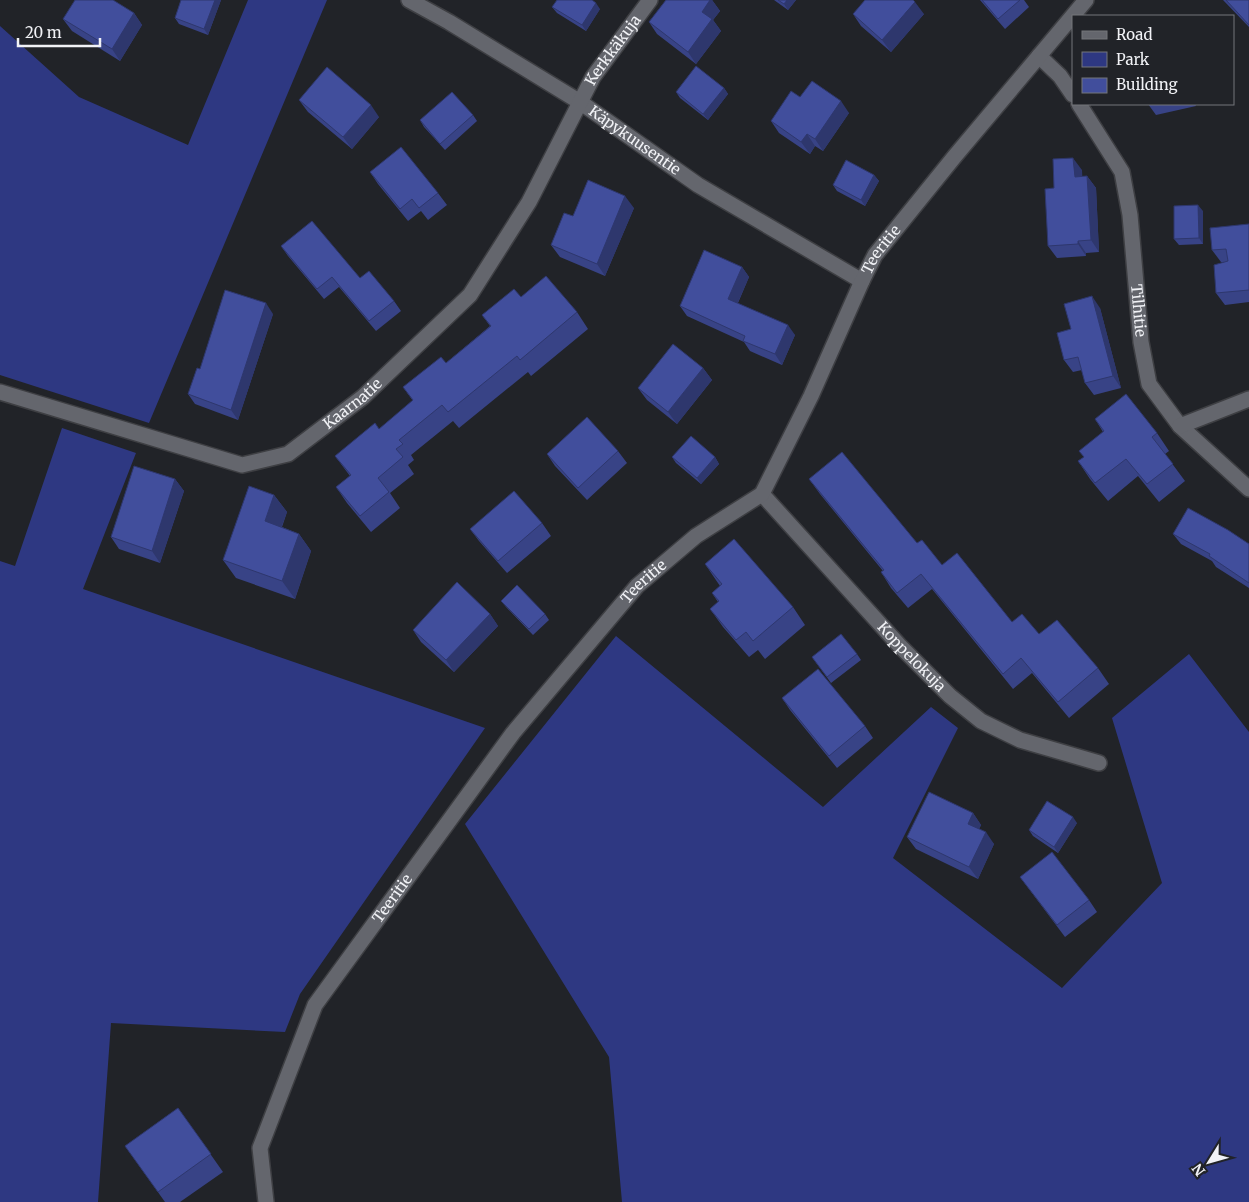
<svg xmlns="http://www.w3.org/2000/svg" width="1249" height="1202" font-family="Merriweather,serif">
<style>
.green{fill:#2e3882}
.lines{fill:none;stroke-linecap:round;stroke-linejoin:round}
.street-casing{stroke:#3e3f43;stroke-width:18}
.street{stroke:#64666d;stroke-width:15}
.wall{fill:#384386}
.shaded-wall{fill:#2e376d}
.building{fill:#414e9c;stroke:#2e376d}
.labels{text-anchor:middle;stroke-width:5;stroke-linejoin:round;paint-order:stroke}
.street-label{font-size:15px;fill:#f1f2f6;stroke:#212328}
</style>
<rect width="100%" height="100%" fill="#212328"/>
<path class="green" d="M248 0H327L149 423 0 375V26L79 97 188 145Z
M62 428 136 453 83 589 485 728 300 994 285 1032 111 1023 98 1202H0V561L15 566Z
M616 636 823 807 931 707 958 728 893 858 1062 988 1162 883 1112 718 1189 654 1249 732V1202H622L609 1057 465 824Z"/>
<g class="lines">
<defs>
<g id="street">
<path id="s1" d="M409 0 449 22 580 102 698 185 862 281"/>
<path d="M1039 56 1060 76 1073 95"/>
<path id="s2" d="M1079 104 1122 172 1130 215 1141 342 1149 384 1180 426 1249 489"/>
<path id="s3" d="M0 392 242 465 288 454 363 397 470 295 529 202 593 77 650 0"/>
<path d="M1180 426 1249 399"/>
<path id="s4" d="M762 494 899 645 950 696 981 721 1020 740 1099 763"/>
<path id="s5" d="M266 1202 260 1148 315 1005 513 733 637 586 696 536 762 494 811 396 862 281 875 255 955 156 1086 0"/>
</g>
</defs>
<use href="#street" class="street-casing"/>
<use href="#street" class="street"/>
</g>
<path class="wall" d="M181 0H221L208 35 179 24 175 18Z
M666 0H712L720 11 713 20 721 31 696 64 657 34 649 22Z
M774 0H796L788 10Z
M980 0H1024L1029 7 1005 29Z
M1223 0H1249V27Z
M552 7 600 9 586 31 557 13Z
M134 13 142 25 120 61 72 31 63 19Z
M853 14H924L891 52 861 26Z
M724 88 728 94 708 120 680 98 676 92Z
M800 97 849 113 823 151 815 146 810 154 779 133 771 121Z
M299 100 379 117 352 149 308 112Z
M1148 104H1195L1196 106 1156 115Z
M473 115 477 121 445 150 424 127 420 120Z
M1082 170V176H1087L1096 188 1099 252 1086 253V256L1057 258 1048 246 1054 188Z
M370 172 438 193 447 205 428 220 421 211 408 221 378 184Z
M874 175 879 181 865 206 837 191 833 185Z
M634 208 605 276 560 257 551 245 573 216Z
M1203 211V244L1179 245 1174 239Z
M1249 224V302L1225 305 1216 293 1226 262H1221L1212 250Z
M281 246 360 278 394 301 401 311 376 331 339 287 324 299 288 256Z
M742 267 749 277 738 303 795 335 782 365 750 351 744 342 687 316 680 306Z
M521 297 577 312 588 329 531 376 528 372 459 428 453 421 411 455 414 460 408 465 414 474 390 493 400 508 371 532 347 503 336 487 350 476 335 456 379 429 413 401 403 387 446 363 490 326 482 315Z
M1100 308 1121 388 1094 395 1085 383 1082 370 1073 372 1064 360 1071 329Z
M273 314 238 420 195 404 188 394 200 369Z
M703 368 712 380 677 424 647 400 638 388Z
M1095 419 1157 433 1169 451 1165 454 1185 481 1159 502 1138 476 1108 501 1090 479 1078 461 1084 457 1103 432Z
M618 451 627 463 587 500 555 466 547 454Z
M672 457H715L719 464 701 484 676 463Z
M175 479 184 491 160 563 119 549 111 537Z
M809 479 917 543 942 565 1012 622 1039 634 1098 668 1109 684 1069 718 1032 673 1013 689 932 589 908 608 891 588 881 572 883 571 820 494Z
M274 495 287 512 282 527 299 534 311 551 295 599 236 578 223 560Z
M542 523 551 536 507 573 479 541 470 529Z
M1173 534 1249 544V588L1216 567 1212 561 1181 544Z
M705 564 793 607 805 625 765 659 758 650 749 657 723 627 710 609 718 602 712 593 720 586Z
M501 601 545 614 549 620 533 635 506 607Z
M490 614 498 626 454 672 421 642 413 630Z
M857 654 861 660 831 683 812 657Z
M782 698 865 726 873 738 837 768 790 710Z
M973 813 981 825 979 829 994 844 978 879 916 849 907 837Z
M1077 823 1058 853 1033 836 1029 830Z
M1020 877 1089 900 1097 912 1065 937Z
M178 1108 223 1172 180 1202H165L125 1146Z"/>
<path class="shaded-wall" d="M215 0H221L208 35 204 29Z
M710 0H712L720 11 713 20 721 31 696 64 688 52 702 12Z
M787 0H796L788 10 784 4Z
M915 2 924 14 891 52 882 40Z
M596 3 600 9 586 31 582 25Z
M134 13 142 25 120 61 112 49Z
M724 88 728 94 708 120 703 114Z
M841 101 849 113 823 151 815 139Z
M371 105 379 117 352 149 343 137Z
M807 134 815 146 810 154 801 142Z
M1073 158 1082 170 1083 189 1075 177Z
M874 175 879 181 865 206 861 200Z
M1087 176 1096 188 1099 252 1091 240Z
M625 196 634 208 605 276 597 264Z
M1198 205 1203 211V244L1199 238Z
M1078 241 1086 253V256L1078 244Z
M742 267 749 277 735 309 728 299Z
M1092 296 1100 308 1121 388 1113 376Z
M266 303 273 314 238 420 231 410Z
M788 325 795 335 782 365 775 354Z
M703 368 712 380 677 424 668 412Z
M715 457 719 464 701 484 697 478Z
M175 479 184 491 160 563 152 551Z
M274 495 287 512 277 539 265 521Z
M299 534 311 551 295 599 282 581Z
M490 614 498 626 454 672 446 660Z
M973 813 981 825 976 836 968 824Z
M1073 817 1077 823 1058 853 1054 847Z
M986 832 994 844 978 879 969 867Z"/>
<path class="building" d="M75 0H113L134 13 112 49 63 19Z
M181 0H215L204 29 175 18Z
M557 0H592L596 3 582 25 552 7Z
M666 0H710L702 12 712 19 688 52 649 22Z
M778 0H787L784 4Z
M865 0H913L915 2 882 40 853 14Z
M982 0H1020L998 19Z
M1226 0H1249V25Z
M696 66 724 88 703 114 676 92Z
M327 67 371 105 343 137 299 100Z
M812 81 841 101 815 139 807 134 801 142 771 121 791 91 800 97Z
M452 92 473 115 440 144 420 120Z
M401 147 438 193 419 208 412 199 400 209 370 172Z
M1073 158 1075 177 1087 176 1091 240 1078 241V244L1048 246 1045 189 1054 188 1053 159Z
M846 160 874 175 861 200 833 185Z
M588 180 625 196 597 264 551 245 564 213 573 216Z
M1198 205 1199 238 1174 239V206Z
M312 221 360 278 369 271 394 301 369 321 332 277 317 289 281 246Z
M1249 224V290L1216 293 1214 265 1228 261 1226 249 1212 250 1210 228Z
M704 250 742 267 728 299 788 325 775 354 743 341 745 336 680 306Z
M546 276 577 312 520 360 517 356 448 412 442 405 399 440 403 444 396 449 403 457 378 478 389 492 360 516 336 487 351 475 335 456 375 423 379 429 413 400 403 387 441 357 446 363 491 326 482 315 514 289 521 297Z
M225 290 266 303 231 410 188 394 197 368 200 369Z
M1092 296 1113 376 1085 383 1078 357 1064 360 1057 333 1071 329 1064 304Z
M673 344 703 368 668 412 638 388Z
M1126 394 1157 433 1152 437 1173 464 1147 484 1126 459 1095 483 1078 461 1084 457 1079 451 1104 431 1095 419Z
M587 417 618 451 578 488 547 454Z
M691 436 715 457 697 478 672 457Z
M842 452 917 543 922 540 942 565 957 553 1012 622 1022 614 1039 634 1057 620 1098 668 1058 702 1021 658 1003 674 921 574 897 593 881 572 884 570 809 479Z
M134 466 175 479 152 551 111 537Z
M249 486 274 495 265 521 299 534 282 581 223 560Z
M514 491 542 523 498 561 470 529Z
M1188 508 1228 530 1249 544V583L1209 556 1210 554 1173 534Z
M734 539 793 607 753 641 746 632 736 640 710 609 719 601 712 593 722 584 705 564Z
M457 582 490 614 446 660 413 630Z
M517 585 545 614 529 629 501 601Z
M841 634 857 654 827 677 812 657Z
M818 669 865 726 829 756 782 698Z
M929 792 973 813 968 824 986 832 969 867 907 837Z
M1047 801 1073 817 1054 847 1029 830Z
M1052 852 1089 900 1057 925 1020 877Z
M178 1108 211 1154 158 1192 125 1146Z"/>
<g class="labels">
<g class="street-label">
<text dy="5" stroke="none"><textPath href="#s3" startOffset="826">Kerkkäkuja</textPath></text>
<text dy="5" stroke="none"><textPath href="#s1" startOffset="266">Käpykuusentie</textPath></text>
<text dy="5" stroke="none"><textPath href="#s5" startOffset="1164">Teeritie</textPath></text>
<text dy="5" stroke="none"><textPath href="#s2" startOffset="220">Tilhitie</textPath></text>
<text dy="5" stroke="none"><textPath href="#s3" startOffset="382">Kaarnatie</textPath></text>
<text dy="5" stroke="none"><textPath href="#s5" startOffset="744">Teeritie</textPath></text>
<text dy="5" stroke="none"><textPath href="#s4" startOffset="221">Koppelokuja</textPath></text>
<text dy="5" stroke="none"><textPath href="#s5" startOffset="339">Teeritie</textPath></text>
</g>
</g>
<rect x="1072" y="15" width="162" height="90" fill="#212328" stroke="#74767a"/>
<rect x="1082" y="31" width="25" height="8" fill="#64666d" stroke="#74767a"/>
<text x="1116" y="40" font-size="15" fill="#f1f2f6">Road</text>
<rect x="1082" y="52" width="25" height="15" fill="#2e3882" stroke="#74767a"/>
<text x="1116" y="65" font-size="15" fill="#f1f2f6">Park</text>
<rect x="1082" y="78" width="25" height="15" fill="#414e9c" stroke="#74767a"/>
<text x="1116" y="90" font-size="15" fill="#f1f2f6">Building</text>
<g transform="translate(1209 1162) rotate(233)" stroke="#212328" stroke-width="4" paint-order="stroke">
<path d="M0-4L9 19L0 12L-9 19Z" fill="#f1f2f6"/>
<text y="-8" font-size="14" font-weight="bold" text-anchor="middle" fill="#f1f2f6">N</text>
</g>
<path d="M18 38v8h82v-8" fill="none" stroke="#f1f2f6" stroke-width="2.5"/>
<text x="25" y="38" font-size="15" fill="#f1f2f6" stroke="#212328" stroke-width="4" paint-order="stroke">20 m</text>
</svg>
